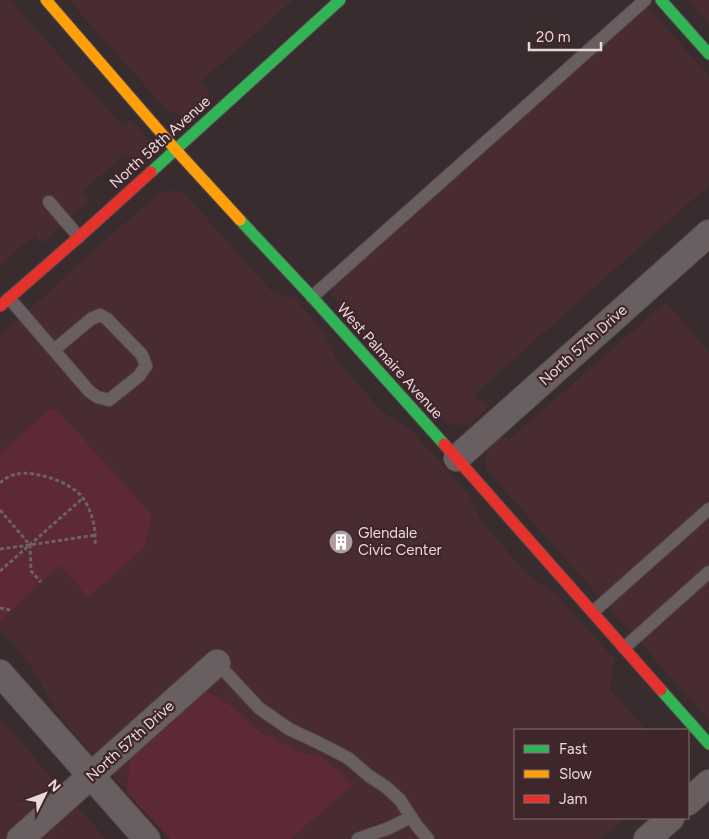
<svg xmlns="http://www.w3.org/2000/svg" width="709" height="839" font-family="Figtree,sans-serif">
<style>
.built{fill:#492c31}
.green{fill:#5d2934}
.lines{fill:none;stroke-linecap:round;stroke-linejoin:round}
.lane-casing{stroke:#54484a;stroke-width:14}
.street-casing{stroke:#54484a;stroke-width:28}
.fast-casing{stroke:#54484a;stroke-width:13}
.slow-casing{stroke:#54484a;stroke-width:13}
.jam-casing{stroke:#54484a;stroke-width:13}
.path{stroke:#6b6264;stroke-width:3;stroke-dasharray:4 2.5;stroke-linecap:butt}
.lane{stroke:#695e60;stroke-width:12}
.street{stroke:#695e60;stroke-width:26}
.fast{stroke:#30b455;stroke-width:11}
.slow{stroke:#ff9f0a;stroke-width:11}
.jam{stroke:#e5322d;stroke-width:11}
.labels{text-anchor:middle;stroke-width:4.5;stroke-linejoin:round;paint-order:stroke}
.street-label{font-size:15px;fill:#ead9dc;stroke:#3f262a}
.poi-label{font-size:15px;fill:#ead9dc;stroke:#3f262a;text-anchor:start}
</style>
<rect width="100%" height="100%" fill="#392c2e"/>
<path class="built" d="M0 0H10L123 127 131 120 144 135 147 142 146 149 133 162 125 154 82 192 89 201 42 243 35 235 0 265Z
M69 0H293L200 82 210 93 209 97 192 112 182 115 173 113 165 108Z
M635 0H641L709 76V185L476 393 475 398 490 405 469 424 456 426 445 423 319 281Z
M688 0H709V24Z
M166 191H179L187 196 270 290 296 300 323 331 338 362 383 412 411 430 469 495 481 521 529 576 556 594 614 659 610 690 646 730H515V818H625L601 839H181L144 811 60 717 30 664 0 630V336L120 227 157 196Z
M666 302 709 352V515L707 518 709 521V720L486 469 485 460 487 450 499 438 510 439Z
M0 719 106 839H0Z"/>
<path class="green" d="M50 409 57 410 152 515 144 548 88 597 60 565 0 621V454Z
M206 691 211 693 235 709 260 732 300 752 320 756 341 773 352 785 291 839H170L127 793 130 760Z"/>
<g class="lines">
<defs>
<path id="lane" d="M49 202 79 237
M312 297 645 0
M9 298 89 391 97 397 109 400 139 376 146 366 142 355 107 319 100 315 91 319 54 350
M593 612 709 509
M624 648 709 572
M217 663 259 708 289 729 319 743 348 758 369 776 386 787 400 800 417 826 428 839
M358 839 389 828 411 817"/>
<path id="street" d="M457 458 709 233
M0 673 147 839
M688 802 709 783
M20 839 217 663
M647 839 671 818"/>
<path id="fast" d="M661 0 709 54
M151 172 340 0
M240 220 312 297 444 444
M661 690 709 744"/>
<path id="slow" d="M46 0 175 149 240 220"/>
<path id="jam" d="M0 306 79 237 151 172
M444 444 661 690"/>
</defs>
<use href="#lane" class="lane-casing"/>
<use href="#street" class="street-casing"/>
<use href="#fast" class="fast-casing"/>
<use href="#slow" class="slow-casing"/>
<use href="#jam" class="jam-casing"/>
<path class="path" d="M0 483C4 479 11 475 17 474 35 470 73 483 83 498 93 513 96 529 95 546
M0 510 30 545 31 571 41 582
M0 549 30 545 96 535
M0 571 83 498
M0 608 10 610"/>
<use href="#lane" class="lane"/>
<use href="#street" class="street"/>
<use href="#fast" class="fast"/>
<use href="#slow" class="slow"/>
<use href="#jam" class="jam"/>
</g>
<defs>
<symbol id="building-disc" viewBox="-11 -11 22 22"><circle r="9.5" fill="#ac9c9f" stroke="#3f262a"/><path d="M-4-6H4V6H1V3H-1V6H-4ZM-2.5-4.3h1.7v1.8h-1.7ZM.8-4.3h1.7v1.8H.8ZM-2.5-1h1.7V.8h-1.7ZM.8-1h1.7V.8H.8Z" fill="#fff"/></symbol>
</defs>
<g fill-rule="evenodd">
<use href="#building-disc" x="327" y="528" width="28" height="28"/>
</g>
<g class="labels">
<g class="street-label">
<text transform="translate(160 142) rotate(-42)" y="5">North 58th Avenue</text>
<text transform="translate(583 345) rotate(-42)" y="5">North 57th Drive</text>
<text transform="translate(390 361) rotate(48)" y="5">West Palmaire Avenue</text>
<text transform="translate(130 741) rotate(-42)" y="5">North 57th Drive</text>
</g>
<g class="poi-label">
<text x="358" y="538">Glendale<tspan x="358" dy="17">Civic Center</tspan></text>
</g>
</g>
<rect x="514" y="729" width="175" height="90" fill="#3f262a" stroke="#836e71"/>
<rect x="524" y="745" width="25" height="8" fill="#30b455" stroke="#836e71"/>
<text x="559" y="754" font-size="15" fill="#ead9dc">Fast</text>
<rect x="524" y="770" width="25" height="8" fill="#ff9f0a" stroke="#836e71"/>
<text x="559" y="779" font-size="15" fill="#ead9dc">Slow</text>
<rect x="524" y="795" width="25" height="8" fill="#e5322d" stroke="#836e71"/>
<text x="559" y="804" font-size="15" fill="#ead9dc">Jam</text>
<g transform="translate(45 794) rotate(48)" stroke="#3f262a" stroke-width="4" paint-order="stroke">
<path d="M0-4L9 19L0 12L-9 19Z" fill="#ead9dc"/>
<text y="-8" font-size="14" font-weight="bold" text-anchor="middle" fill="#ead9dc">N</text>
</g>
<path d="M529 42v8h72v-8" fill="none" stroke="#ead9dc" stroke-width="2.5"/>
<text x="536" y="42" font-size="15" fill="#ead9dc" stroke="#3f262a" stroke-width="4" paint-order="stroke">20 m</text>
</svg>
